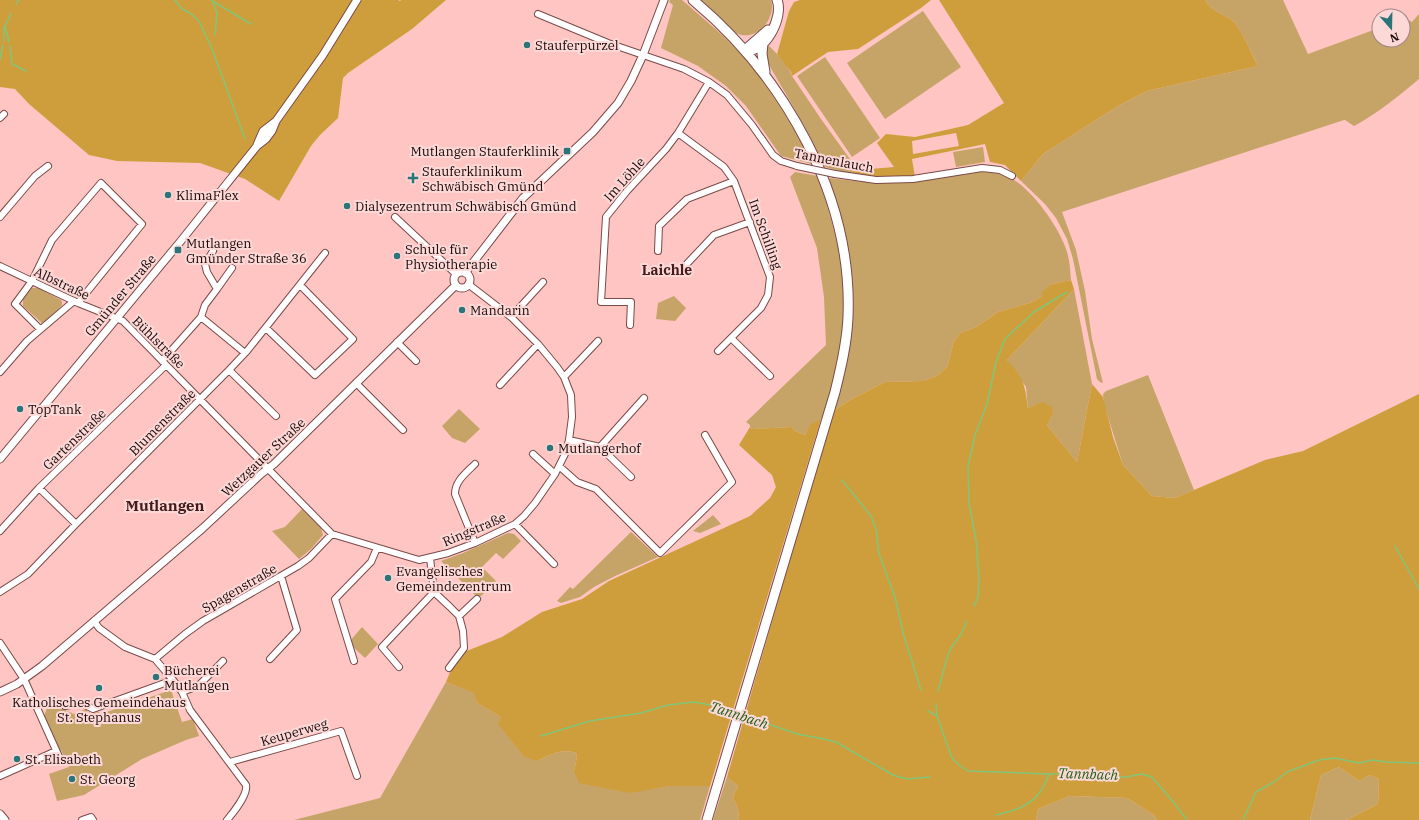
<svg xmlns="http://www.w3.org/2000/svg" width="1419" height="820" font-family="'IBM Plex Serif',serif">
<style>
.green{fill:#c6a467}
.forest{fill:#cf9e3c;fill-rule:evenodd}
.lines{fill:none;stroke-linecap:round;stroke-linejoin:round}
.stream{stroke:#82c579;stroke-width:1.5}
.minor-casing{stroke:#7a4a48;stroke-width:8}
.tertiary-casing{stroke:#7a4a48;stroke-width:9}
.primary-casing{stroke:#7a4a48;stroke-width:11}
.minor{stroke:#fff;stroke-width:6}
.tertiary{stroke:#fff;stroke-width:7}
.primary{stroke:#fff;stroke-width:9}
.minor-bridge-casing{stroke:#7a4a48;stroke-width:8;stroke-linecap:butt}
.minor-bridge{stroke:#fff;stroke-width:6}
.poi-dot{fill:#2b747a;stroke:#fcd9d7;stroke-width:1.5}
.labels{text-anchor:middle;stroke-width:4;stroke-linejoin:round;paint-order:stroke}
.poi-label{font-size:13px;fill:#190707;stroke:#fcd9d7;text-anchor:start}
.street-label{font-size:13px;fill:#190707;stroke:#fcd9d7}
.neighbourhood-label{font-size:14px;font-weight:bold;fill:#451a1b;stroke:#fcd9d7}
.water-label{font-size:14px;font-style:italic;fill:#206118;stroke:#fcd9d7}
.quarter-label{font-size:15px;font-weight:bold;fill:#451a1b;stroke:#fcd9d7}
</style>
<rect width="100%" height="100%" fill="#fec5c2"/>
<path class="green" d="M670 0H682C704 19 726 37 745 58 773 89 794 126 812 164L781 156 746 106 726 86 698 66 661 48 673 5 669 2Z
M701 0H771C777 19 755 43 736 33Z
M1205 0H1283L1308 54 1379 28V40H1403V17L1412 22 1419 14V79C1399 96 1379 112 1356 125L1354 126 1345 120H1344L1062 212 1076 250 1085 291 1092 339 1103 383 1100 382 1097 379 1073 259 1067 239 1056 218 1045 204 1021 181 1043 154 1118 106 1147 91 1258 66C1253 55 1240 27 1232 20 1222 13 1211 11 1205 0Z
M923 11 961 67 885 119 847 63Z
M767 44C776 53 788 64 792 76L821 119 852 162 853 175 825 167 804 125 769 65 766 57Z
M825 57 880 138 852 157 797 76Z
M983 147 985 162 956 167 953 152Z
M795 172 818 176C827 206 837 236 842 267 847 306 842 364 829 400 827 406 824 416 820 420 812 426 811 424 805 435L795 431 792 427 752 429 750 427V425L746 422 826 345 824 297 817 248 790 177Z
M980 172C990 172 999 173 1007 176 1031 187 1060 228 1067 252 1070 261 1070 271 1071 280L1052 284 1042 296 1033 302 998 312 976 327 960 333 954 341 947 367 937 376 923 381 885 382 852 399 833 411C839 387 847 362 851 337 859 282 845 229 829 178L864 182 903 183Z
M32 288H38L61 300 62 302V305L44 325 23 306V299Z
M1074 289 1092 384 1077 462 1047 425 1052 416 1035 405 1028 410 1026 387 1007 360Z
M674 296 686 308 675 321 656 319 658 303Z
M1148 375 1194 490 1175 498 1152 496 1123 465 1104 404 1103 394 1106 391Z
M459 409 480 429 465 443 452 438 442 426Z
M302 509 321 528 323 535 311 549 299 559 272 531 285 527Z
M713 515 721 524 700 533 693 531Z
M631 532 658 557 615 576 594 587 580 597 561 603 557 601 570 587 573 589Z
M508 533 514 534 521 541 503 559 496 553 482 567 496 581 481 596 477 597 441 561 463 553Z
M362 627 378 644 365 658 351 645 350 641Z
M446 682 475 693 477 703 501 717 537 761C549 755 563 748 576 753L577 757 574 771 650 789 670 786H710L700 820H294L380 798Z
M171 690 182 722 193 719 199 736 186 740 142 759 84 795 57 801 49 774 69 767 61 750H58L44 716 49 703 74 714 86 709 89 715 98 712 101 714Z
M1339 767 1359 781 1370 775 1379 779 1378 804 1347 820H1310L1321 775Z
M727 777 738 786 733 797 738 809 739 820H713Z
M1070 796 1127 798 1154 815 1157 820H1036L1038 809Z"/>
<path class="forest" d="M0 0H398L400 1 401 0H446L412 29 348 73 343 78 338 118 320 135 311 146 279 201 245 179 200 163 117 161 89 155 29 104 15 89 0 87Z
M800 0H931L921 8 858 49 828 52 792 76 791 72 777 54 789 11 794 2Z
M939 0H1205C1211 11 1222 13 1232 20 1241 28 1252 54 1258 66L1147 91 1118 106 1043 154 1021 181 1005 165 990 162 985 144 912 159 915 177 893 179 853 175 852 162 870 169 894 167 877 143 886 134 915 137 968 125 1004 103ZM956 133 959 146 913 154 912 141Z
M1071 280 1074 289 1007 360C1024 378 1025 385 1028 409L1035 405 1044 402 1053 408 1052 416 1047 425 1077 462 1092 384 1103 397 1113 437 1123 465 1152 496 1175 498 1265 460 1303 451 1419 394V820H1347L1378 804 1379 779 1370 775 1359 781 1339 767 1321 775 1310 820H1157L1154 815 1127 798 1070 796 1038 809 1036 820H739L738 809 733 797 738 786 727 777 833 411 852 399 885 382 923 381 937 376 947 367 954 341 960 333 976 327 998 312 1033 302 1042 296V292L1052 284Z
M821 419 710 786H670L630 793 579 783 574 771 577 757 576 753C563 748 549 755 537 761L525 757 498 724 501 717 477 703 474 693 446 682 452 667 464 652 502 637 542 612 582 599 609 581 750 516 770 498 776 487 772 475 739 445 750 427 752 429 792 427 795 431 805 435 810 425Z"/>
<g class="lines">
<path class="stream" d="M175 0 182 9 190 13 199 21 213 51 245 139
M211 0 251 24
M213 2 217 13 215 35
M16 4 19 0
M4 41V27
M9 42 5 26 11 14
M10 46 12 64 26 71
M0 59 3 45
M842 480 871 516 876 529 879 554 895 597 904 636 921 690
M1395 546 1419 589
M974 606 978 597 979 577 976 540 969 503 968 467 975 435 987 404 996 362 1005 339 1034 312 1067 292
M938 691 947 658 951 648 961 634 967 621
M936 704 937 716 952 758 959 765 968 771 1049 774H1081L1111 777H1126L1142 774 1152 777 1175 804 1187 820
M928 711 937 716
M743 715 797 734 824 739 836 742 893 775 907 779 930 777
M541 736 590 721 641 713 668 705 694 702 721 707 736 712
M996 815C1012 811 1030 807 1040 792 1044 787 1046 780 1049 775
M1243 820 1256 792 1274 782 1287 772 1319 760 1335 758 1359 763 1373 760 1386 762 1419 763"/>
<defs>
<path id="minor" d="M538 14 608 43 684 69 709 82 727 95 752 125 773 155 781 161 797 166
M0 118 4 114
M678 133 724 167 734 181 770 277 768 295 761 308 718 351
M835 174 876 180 913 179 982 168 1000 170 1012 176
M0 217 35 176 48 166
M395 217 456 274
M658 251 659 226 687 199 734 181
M0 266 78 303 123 321 332 534 419 560 448 553 475 543 515 524 524 516 535 503 555 474 566 452 569 440 572 417 571 395 564 377 557 367 538 344 511 317 468 284
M682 269 714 235 750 222
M217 289 232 268
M201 317 245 353
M511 317 543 282
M630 325 631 302H601L606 217 627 191 666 149 678 133 709 82
M266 328 315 375 353 339 300 285
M40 329 15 304 32 281 52 240 101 183 142 224 78 303
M731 338 770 376
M397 342 416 361
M162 361 201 317 205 305 217 289 207 272 205 264 213 251
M229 370 276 416
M0 372 27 341 74 301
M564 377 598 341
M356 383 403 430
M500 385 538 344
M569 440 600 447 631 477
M600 447 644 398
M533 454 555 474
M475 464C466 473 455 481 455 494L475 543
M559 466 577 482 596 489 660 553 732 482 705 435
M39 488 76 524
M515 524 554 564
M0 531 39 488 166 365
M430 558 434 592 450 607 459 616 463 631 464 648 449 668
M0 592 28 574 76 524 229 370 247 351 325 253
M459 616 477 599
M94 621 99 628 125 647 155 659 173 680 182 692 190 710 246 785C248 794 233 813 227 820
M0 643 24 679 60 759
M155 659 185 634 203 621 298 566 309 558 332 534
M270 659 297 630 281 576
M354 661 335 599 371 562 377 548
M399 667 382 647 434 592
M182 692 198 686 223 661
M65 706 81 703 93 709 173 680
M230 762 341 731 357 776
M0 776 56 751
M82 820 91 817 93 820"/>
<path id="tertiary" d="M257 145 263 131 276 121
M454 280a8 8 0 1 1 16 0a8 8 0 1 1-16 0Z
M465 273 523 198 593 132 618 103 631 81 643 55 664 0
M0 459 180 242 257 146 266 139 272 131 276 121 323 55 357 0
M0 692 17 684 42 666 203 528 261 474 274 464 456 285
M0 814 5 820"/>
<path id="primary" d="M693 0C784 76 853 196 848 317 847 343 841 368 835 392L707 820
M763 43 762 54 765 72
M745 50C765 54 784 17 777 0
M745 50 768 30"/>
</defs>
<use href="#minor" class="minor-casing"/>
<use href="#tertiary" class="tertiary-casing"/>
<use href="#primary" class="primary-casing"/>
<use href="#minor" class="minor"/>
<use href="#tertiary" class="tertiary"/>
<use href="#primary" class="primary"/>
<defs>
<path id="minor-bridge" d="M797 166 835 174"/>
</defs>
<use href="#minor-bridge" class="minor-bridge-casing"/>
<use href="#minor-bridge" class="minor-bridge"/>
</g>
<g class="poi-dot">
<circle cx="527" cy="45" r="4"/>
<rect x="563" y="147" width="8" height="8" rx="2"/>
<path d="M411 172h4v4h4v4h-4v4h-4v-4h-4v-4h4z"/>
<circle cx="168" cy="195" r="4"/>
<circle cx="347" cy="206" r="4"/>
<rect x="174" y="246" width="8" height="8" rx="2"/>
<circle cx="397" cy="256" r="4"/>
<circle cx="462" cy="310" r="4"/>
<circle cx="20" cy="409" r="4"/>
<circle cx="550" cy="448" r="4"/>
<circle cx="388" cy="578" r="4"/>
<circle cx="156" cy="677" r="4"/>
<circle cx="99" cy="688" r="4"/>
<circle cx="17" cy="759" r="4"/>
<circle cx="72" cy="779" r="4"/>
</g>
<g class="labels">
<g class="poi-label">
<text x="535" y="50">Stauferpurzel</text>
<text x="559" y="156" text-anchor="end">Mutlangen Stauferklinik</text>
<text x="422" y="176">Stauferklinikum<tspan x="422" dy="15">Schwäbisch Gmünd</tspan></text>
<text x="176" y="200">KlimaFlex</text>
<text x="355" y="211">Dialysezentrum Schwäbisch Gmünd</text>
<text x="186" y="248">Mutlangen<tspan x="186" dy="15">Gmünder Straße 36</tspan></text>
<text x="405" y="254">Schule für<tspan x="405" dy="15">Physiotherapie</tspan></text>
<text x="470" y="315">Mandarin</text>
<text x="28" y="414">TopTank</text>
<text x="558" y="453">Mutlangerhof</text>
<text x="396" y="576">Evangelisches<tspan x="396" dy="15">Gemeindezentrum</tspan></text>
<text x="164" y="675">Bücherei<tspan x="164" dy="15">Mutlangen</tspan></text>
<text x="99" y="707" text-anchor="middle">Katholisches Gemeindehaus<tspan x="99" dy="15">St. Stephanus</tspan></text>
<text x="25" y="764">St. Elisabeth</text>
<text x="80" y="784">St. Georg</text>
</g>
<g class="street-label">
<text transform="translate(834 160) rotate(11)" y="5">Tannenlauch</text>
<text transform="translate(624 179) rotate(-48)" y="5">Im Löhle</text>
<text transform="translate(766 234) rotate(70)" y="5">Im Schilling</text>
<text transform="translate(62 283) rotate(25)" y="5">Albstraße</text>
<text transform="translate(120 295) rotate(-50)" y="5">Gmünder Straße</text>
<text transform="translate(159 342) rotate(45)" y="5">Bühlstraße</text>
<text transform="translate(162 422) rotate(-45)" y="5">Blumenstraße</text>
<text transform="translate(74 439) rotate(-44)" y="5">Gartenstraße</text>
<text transform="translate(263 457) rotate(-43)" y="5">Wetzgauer Straße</text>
<text transform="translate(474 529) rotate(-23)" y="5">Ringstraße</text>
<text transform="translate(239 588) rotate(-30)" y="5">Spagenstraße</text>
<text transform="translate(294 732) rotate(-16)" y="5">Keuperweg</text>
</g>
<g class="neighbourhood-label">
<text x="667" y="275">Laichle</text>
</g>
<g class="water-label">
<text transform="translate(739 715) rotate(18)" y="5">Tannbach</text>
<text transform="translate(1088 774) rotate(2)" y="5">Tannbach</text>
</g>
<g class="quarter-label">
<text x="165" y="511">Mutlangen</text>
</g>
</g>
<g transform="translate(1391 28) rotate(160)"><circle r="19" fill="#fcd9d7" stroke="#a18584"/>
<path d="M0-3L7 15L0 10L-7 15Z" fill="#2b747a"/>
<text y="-6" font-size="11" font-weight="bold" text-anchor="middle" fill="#190707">N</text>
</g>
</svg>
